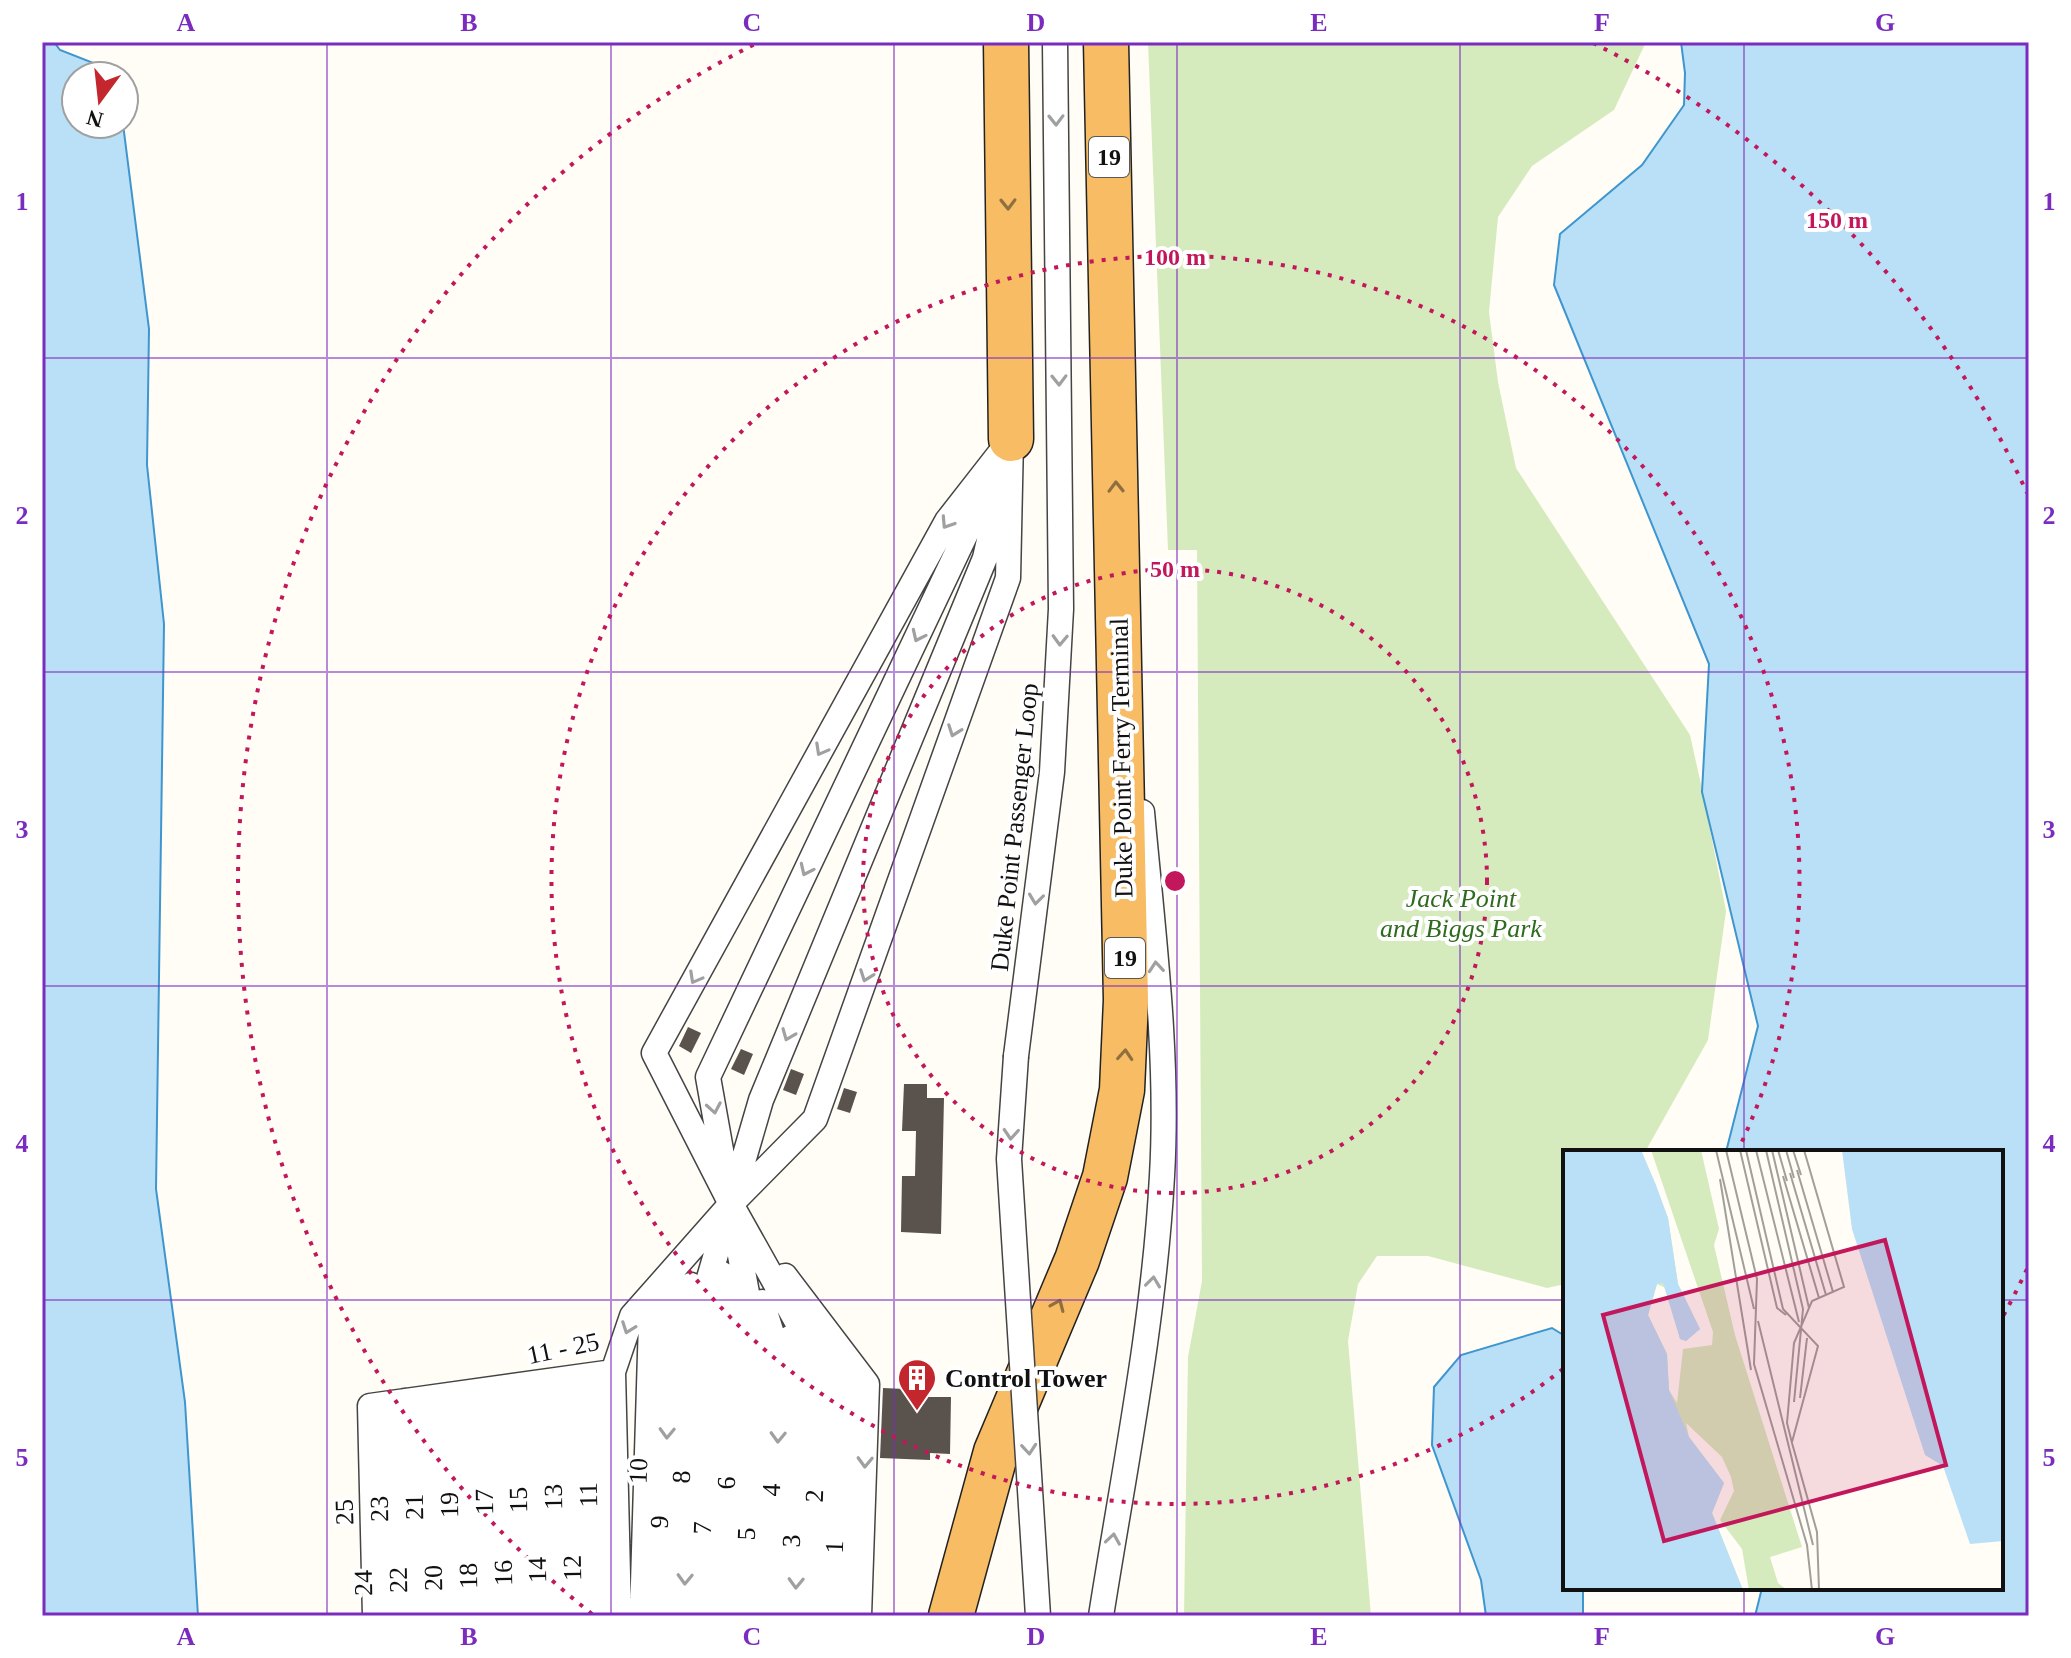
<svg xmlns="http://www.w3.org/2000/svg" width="2071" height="1658" font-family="'Times New Roman',serif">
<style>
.green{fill:#d5ebbd}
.water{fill:#b9e0f7;stroke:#3f96cf;stroke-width:2}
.building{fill:#5a524d}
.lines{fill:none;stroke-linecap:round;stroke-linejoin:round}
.service-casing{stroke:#444;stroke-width:27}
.trunk-casing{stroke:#222;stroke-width:47}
.service{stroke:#fff;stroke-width:24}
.trunk{stroke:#f7bc64;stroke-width:44}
.service-bridge-casing{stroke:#444;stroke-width:27;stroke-linecap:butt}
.service-bridge{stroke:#fff;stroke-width:24}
.oneway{stroke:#a0a0a0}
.oneway2{stroke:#906f3f}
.grid{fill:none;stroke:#7b2cbf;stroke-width:2;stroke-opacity:0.55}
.ring{fill:none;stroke:#c2185b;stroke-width:4;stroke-dasharray:4 8}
.labels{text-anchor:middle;stroke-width:8;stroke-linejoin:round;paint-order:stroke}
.shield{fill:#fff;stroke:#585858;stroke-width:2}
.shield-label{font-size:24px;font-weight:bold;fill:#111}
.street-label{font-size:26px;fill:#111;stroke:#fff}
.park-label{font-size:26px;font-style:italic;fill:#2f6b1f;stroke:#fff}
.poi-label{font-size:26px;font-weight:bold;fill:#111;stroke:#fff;text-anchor:start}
.inset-road{fill:none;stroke:#a09f9a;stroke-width:2}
.view{fill:#c2185b;fill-opacity:0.15;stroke:#c2185b;stroke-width:4}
.inset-edge{fill:none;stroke:#111;stroke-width:4}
.centre{fill:#c2185b;stroke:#fff;stroke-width:4}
.ring-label{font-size:24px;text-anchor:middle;font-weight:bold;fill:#c2185b;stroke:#fff;stroke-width:8;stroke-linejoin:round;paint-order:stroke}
.neatline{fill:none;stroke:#7b2cbf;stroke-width:3}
.grid-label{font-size:26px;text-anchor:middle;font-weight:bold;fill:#7b2cbf}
</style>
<rect width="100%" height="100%" fill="#fffdf5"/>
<path class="green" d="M1148 42H1646L1614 110 1532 166 1498 217 1489 312 1498 382 1516 468 1690 735 1702 789 1709 664 1554 285 1560 234 1642 165 1684 105 1685 73 1681 42H2029V1616H1755L1762 1588H2001V1152H1726L1758 1026 1708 819 1726 911 1708 1040 1645 1152H1565V1284L1547 1288 1428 1256H1377L1358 1284 1348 1341 1371 1616H1184L1188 1357 1202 1281 1197 550H1168Z"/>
<path class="water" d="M42 42H54L60 50 101 66 106 76H76V124H123L149 329 147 465 164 624 156 1189 185 1402 198 1616H42Z
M1681 42H2029V1616H1755L1762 1588H2001V1152H1726L1758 1026 1702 792 1709 664 1554 285 1560 234 1642 165 1684 105 1685 73Z
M1552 1328 1565 1336V1588H1583V1616H1486L1481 1580 1432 1445 1434 1387 1461 1355Z"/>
<path class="building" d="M688 1027 701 1033 691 1053 679 1046Z
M741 1049 753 1054 744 1075 731 1069Z
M791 1069 804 1074 796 1095 783 1090Z
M904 1084H927V1098H944L941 1234 901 1232 902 1176H915L916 1131H902Z
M844 1088 857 1092 850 1113 837 1109Z
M883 1388 928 1390V1397H951L950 1454 930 1453V1460L880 1458Z"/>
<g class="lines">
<defs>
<path id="service" d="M1016 1056 1052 772 1061 609 1055 42
M726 1178 708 1077 991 481
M734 1223 758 1352 750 1616
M785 1276 867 1384 859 1616
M762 1302 780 1359 771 1616
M790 1338 803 1366 795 1616
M832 1356 846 1378 838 1616
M613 1372 619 1616
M595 1375 601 1616
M578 1377 584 1616
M560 1380 566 1616
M543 1382 549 1616
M526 1385 532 1616
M508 1387 514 1616
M491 1390 497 1616
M474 1392 479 1616
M456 1394 462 1616
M439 1397 444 1616
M422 1399 427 1616
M405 1401 410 1616
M387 1404 392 1616
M375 1616 370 1406 613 1372 632 1316 731 1204 815 1119 1008 578 1011 439
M642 1616 651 1321 673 1289
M661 1616 670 1327 691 1285
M683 1616 693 1333 761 1100 985 558 1000 492
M705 1616 714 1340 722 1274
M727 1616 737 1346 734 1290
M816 1616 825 1372 731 1204 654 1053 947 521 1011 439
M1101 1616C1124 1470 1154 1324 1162 1176 1169 1054 1153 933 1142 812"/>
<path id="trunk" d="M1006 42 1011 439
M951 1616 996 1452 1077 1260 1105 1177 1122 1090 1126 1000 1106 42"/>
</defs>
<use href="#service" class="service-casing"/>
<use href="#trunk" class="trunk-casing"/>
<use href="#service" class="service"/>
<use href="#trunk" class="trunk"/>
<defs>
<path id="service-bridge" d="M1016 1056 1009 1159 1038 1616"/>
</defs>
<use href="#service-bridge" class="service-bridge-casing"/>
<use href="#service-bridge" class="service-bridge"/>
</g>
<defs><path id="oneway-chevron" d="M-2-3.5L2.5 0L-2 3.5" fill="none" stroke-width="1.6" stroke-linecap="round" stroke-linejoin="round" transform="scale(2)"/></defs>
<g class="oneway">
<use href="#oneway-chevron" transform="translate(1056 120) rotate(89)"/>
<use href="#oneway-chevron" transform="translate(1059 380) rotate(89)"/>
<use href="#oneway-chevron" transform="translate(947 523) rotate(123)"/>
<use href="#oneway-chevron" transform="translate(918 636) rotate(115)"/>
<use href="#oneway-chevron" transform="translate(1060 640) rotate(92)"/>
<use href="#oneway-chevron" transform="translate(954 731) rotate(110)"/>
<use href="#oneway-chevron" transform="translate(821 750) rotate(119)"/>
<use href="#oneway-chevron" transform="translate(806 870) rotate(115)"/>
<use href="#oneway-chevron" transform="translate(1036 899) rotate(97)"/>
<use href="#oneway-chevron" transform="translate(1156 967) rotate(-95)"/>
<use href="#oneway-chevron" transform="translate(866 976) rotate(110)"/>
<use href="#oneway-chevron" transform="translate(695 978) rotate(119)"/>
<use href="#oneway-chevron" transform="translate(788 1035) rotate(112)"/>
<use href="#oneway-chevron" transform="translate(714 1108) rotate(80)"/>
<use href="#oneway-chevron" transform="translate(1011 1134) rotate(94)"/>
<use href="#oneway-chevron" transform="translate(1153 1282) rotate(-83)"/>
<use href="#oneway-chevron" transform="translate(628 1328) rotate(110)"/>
<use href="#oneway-chevron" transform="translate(667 1433) rotate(92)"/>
<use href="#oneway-chevron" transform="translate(778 1437) rotate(92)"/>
<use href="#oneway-chevron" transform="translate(1029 1449) rotate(85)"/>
<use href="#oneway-chevron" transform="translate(865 1462) rotate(92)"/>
<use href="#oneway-chevron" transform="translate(1113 1539) rotate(-81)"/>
<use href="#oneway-chevron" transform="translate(685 1579) rotate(92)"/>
<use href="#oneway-chevron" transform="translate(796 1583) rotate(92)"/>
</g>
<g class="oneway2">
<use href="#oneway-chevron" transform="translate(1008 204) rotate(89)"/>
<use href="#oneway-chevron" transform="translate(1116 487) rotate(-91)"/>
<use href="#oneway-chevron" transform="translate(1125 1055) rotate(-86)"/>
<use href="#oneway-chevron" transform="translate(1058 1305) rotate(-67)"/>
</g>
<path class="grid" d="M327 42V1616M611 42V1616M894 42V1616M1177 42V1616M1460 42V1616M1744 42V1152M42 358H2029M42 672H2029M42 986H2029M42 1300H1565M2001 1300H2029M1744 1588V1616"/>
<g class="ring">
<circle cx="1175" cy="881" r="312"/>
<path d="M1563 1369A624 624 0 1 1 1738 1150"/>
<path d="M2027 1269A936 936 0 0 1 2001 1320M592 1614A936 936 0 0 1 757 43M1593 43A936 936 0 0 1 2027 493"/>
</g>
<defs>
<symbol id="building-pin" viewBox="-11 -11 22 30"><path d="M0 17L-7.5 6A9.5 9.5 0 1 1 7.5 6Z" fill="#c4262e" stroke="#fff"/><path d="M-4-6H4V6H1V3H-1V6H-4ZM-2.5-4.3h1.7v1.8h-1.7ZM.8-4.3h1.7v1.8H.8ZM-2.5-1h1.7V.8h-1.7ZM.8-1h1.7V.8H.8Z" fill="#fff"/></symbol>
</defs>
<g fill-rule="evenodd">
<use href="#building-pin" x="895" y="1356" width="44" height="60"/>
</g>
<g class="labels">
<g class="shield">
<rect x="1089" y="137" width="40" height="40" rx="6"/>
<rect x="1105" y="938" width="40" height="40" rx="6"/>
</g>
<g class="shield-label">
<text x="1109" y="165">19</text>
<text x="1125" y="966">19</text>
</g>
<g class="street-label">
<text transform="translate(1121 758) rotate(-91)" y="9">Duke Point Ferry Terminal</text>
<text transform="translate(1014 827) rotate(-84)" y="9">Duke Point Passenger Loop</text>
<text transform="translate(563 1348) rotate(-12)" y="9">11 - 25</text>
<text transform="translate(638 1471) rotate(-88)" y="9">10</text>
<text transform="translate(681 1477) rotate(-88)" y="9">8</text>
<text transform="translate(726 1483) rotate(-88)" y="9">6</text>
<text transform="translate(771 1490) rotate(-88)" y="9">4</text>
<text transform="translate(588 1495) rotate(-91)" y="9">11</text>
<text transform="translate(814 1496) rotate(-88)" y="9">2</text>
<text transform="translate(553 1497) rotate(-91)" y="9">13</text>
<text transform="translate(518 1500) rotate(-91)" y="9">15</text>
<text transform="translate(484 1502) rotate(-91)" y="9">17</text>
<text transform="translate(449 1505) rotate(-91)" y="9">19</text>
<text transform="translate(414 1507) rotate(-91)" y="9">21</text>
<text transform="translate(379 1509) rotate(-91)" y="9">23</text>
<text transform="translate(344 1512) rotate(-92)" y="9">25</text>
<text transform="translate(659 1522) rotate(-88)" y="9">9</text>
<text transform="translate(702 1528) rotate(-88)" y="9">7</text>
<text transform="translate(746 1534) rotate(-88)" y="9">5</text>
<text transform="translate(791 1541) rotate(-88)" y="9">3</text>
<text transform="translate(834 1547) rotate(-88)" y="9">1</text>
<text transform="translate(572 1568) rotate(-91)" y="9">12</text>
<text transform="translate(537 1570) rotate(-91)" y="9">14</text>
<text transform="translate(503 1573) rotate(-91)" y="9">16</text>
<text transform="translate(468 1576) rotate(-91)" y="9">18</text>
<text transform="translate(433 1578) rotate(-91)" y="9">20</text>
<text transform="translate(398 1580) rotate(-91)" y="9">22</text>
<text transform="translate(363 1583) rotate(-91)" y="9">24</text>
</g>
<g class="park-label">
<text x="1461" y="907">Jack Point<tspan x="1461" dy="30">and Biggs Park</tspan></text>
</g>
<g class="poi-label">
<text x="945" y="1387">Control Tower</text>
</g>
</g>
<g transform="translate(1563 1150)">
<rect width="440" height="440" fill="#fffdf5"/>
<path d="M0 0H78L105 68 115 134 137 179 123 191 117 189 105 139 94 134 85 165 104 204 106 240 114 253 120 199 149 195 150 182 88 0H138L156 79 151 95 172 185 239 397 207 407 215 433 224 440H186L179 399 157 370 171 341 168 327 159 307 123 273 126 287 161 333 149 363 180 440H0Z" fill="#d5ebbd"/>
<path d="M0 0H78L93 35 105 68 115 134 137 179 123 191 117 189 100 133 94 134 85 165 104 204 106 240 126 287 161 333 149 363 180 440H0ZM279 0H440V391L407 394 380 316 362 305 289 79Z" fill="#b9e0f7"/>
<path class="inset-road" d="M153 0 191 159M163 0 194 129 191 214 244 395 249 440M177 0 214 158 223 165M183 0 220 159 255 196 229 292M193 0 236 172M203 0 240 159 231 252M209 0 246 158M215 0 224 31M223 0 231 28M230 0 238 25M234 20 270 142M227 23 263 145M220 26 256 148M157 29 188 220M195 171 250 395M237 248 244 188M229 293 224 273 231 193 249 151 281 137 241 0M229 293 254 382 256 440"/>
<path class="view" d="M322 90 383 315 101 391 40 165Z"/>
<rect width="440" height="440" class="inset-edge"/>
</g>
<circle cx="1175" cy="881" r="12" class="centre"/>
<g class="ring-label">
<text x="1837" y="228">150 m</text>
<text x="1175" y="265">100 m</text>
<text x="1175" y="577">50 m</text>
</g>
<rect width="2071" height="1658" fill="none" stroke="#ffffff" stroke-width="88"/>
<g transform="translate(100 100) rotate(195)"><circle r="38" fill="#ffffff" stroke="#a0a0a0" stroke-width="2"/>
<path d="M0-6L14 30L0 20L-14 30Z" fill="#c4262e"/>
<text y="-12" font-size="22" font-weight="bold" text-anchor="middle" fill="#111111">N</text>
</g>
<rect x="44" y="44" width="1983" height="1570" class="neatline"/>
<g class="grid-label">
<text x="186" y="31">A</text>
<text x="469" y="31">B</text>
<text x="752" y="31">C</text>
<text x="1036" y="31">D</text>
<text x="1319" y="31">E</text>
<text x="1602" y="31">F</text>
<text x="1885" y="31">G</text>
<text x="22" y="210">1</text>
<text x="2049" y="210">1</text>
<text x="22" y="524">2</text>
<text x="2049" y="524">2</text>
<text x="22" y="838">3</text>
<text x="2049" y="838">3</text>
<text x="22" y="1152">4</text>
<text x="2049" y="1152">4</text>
<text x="22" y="1466">5</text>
<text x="2049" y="1466">5</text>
<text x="186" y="1645">A</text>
<text x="469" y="1645">B</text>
<text x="752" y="1645">C</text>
<text x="1036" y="1645">D</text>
<text x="1319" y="1645">E</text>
<text x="1602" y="1645">F</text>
<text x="1885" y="1645">G</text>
</g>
</svg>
